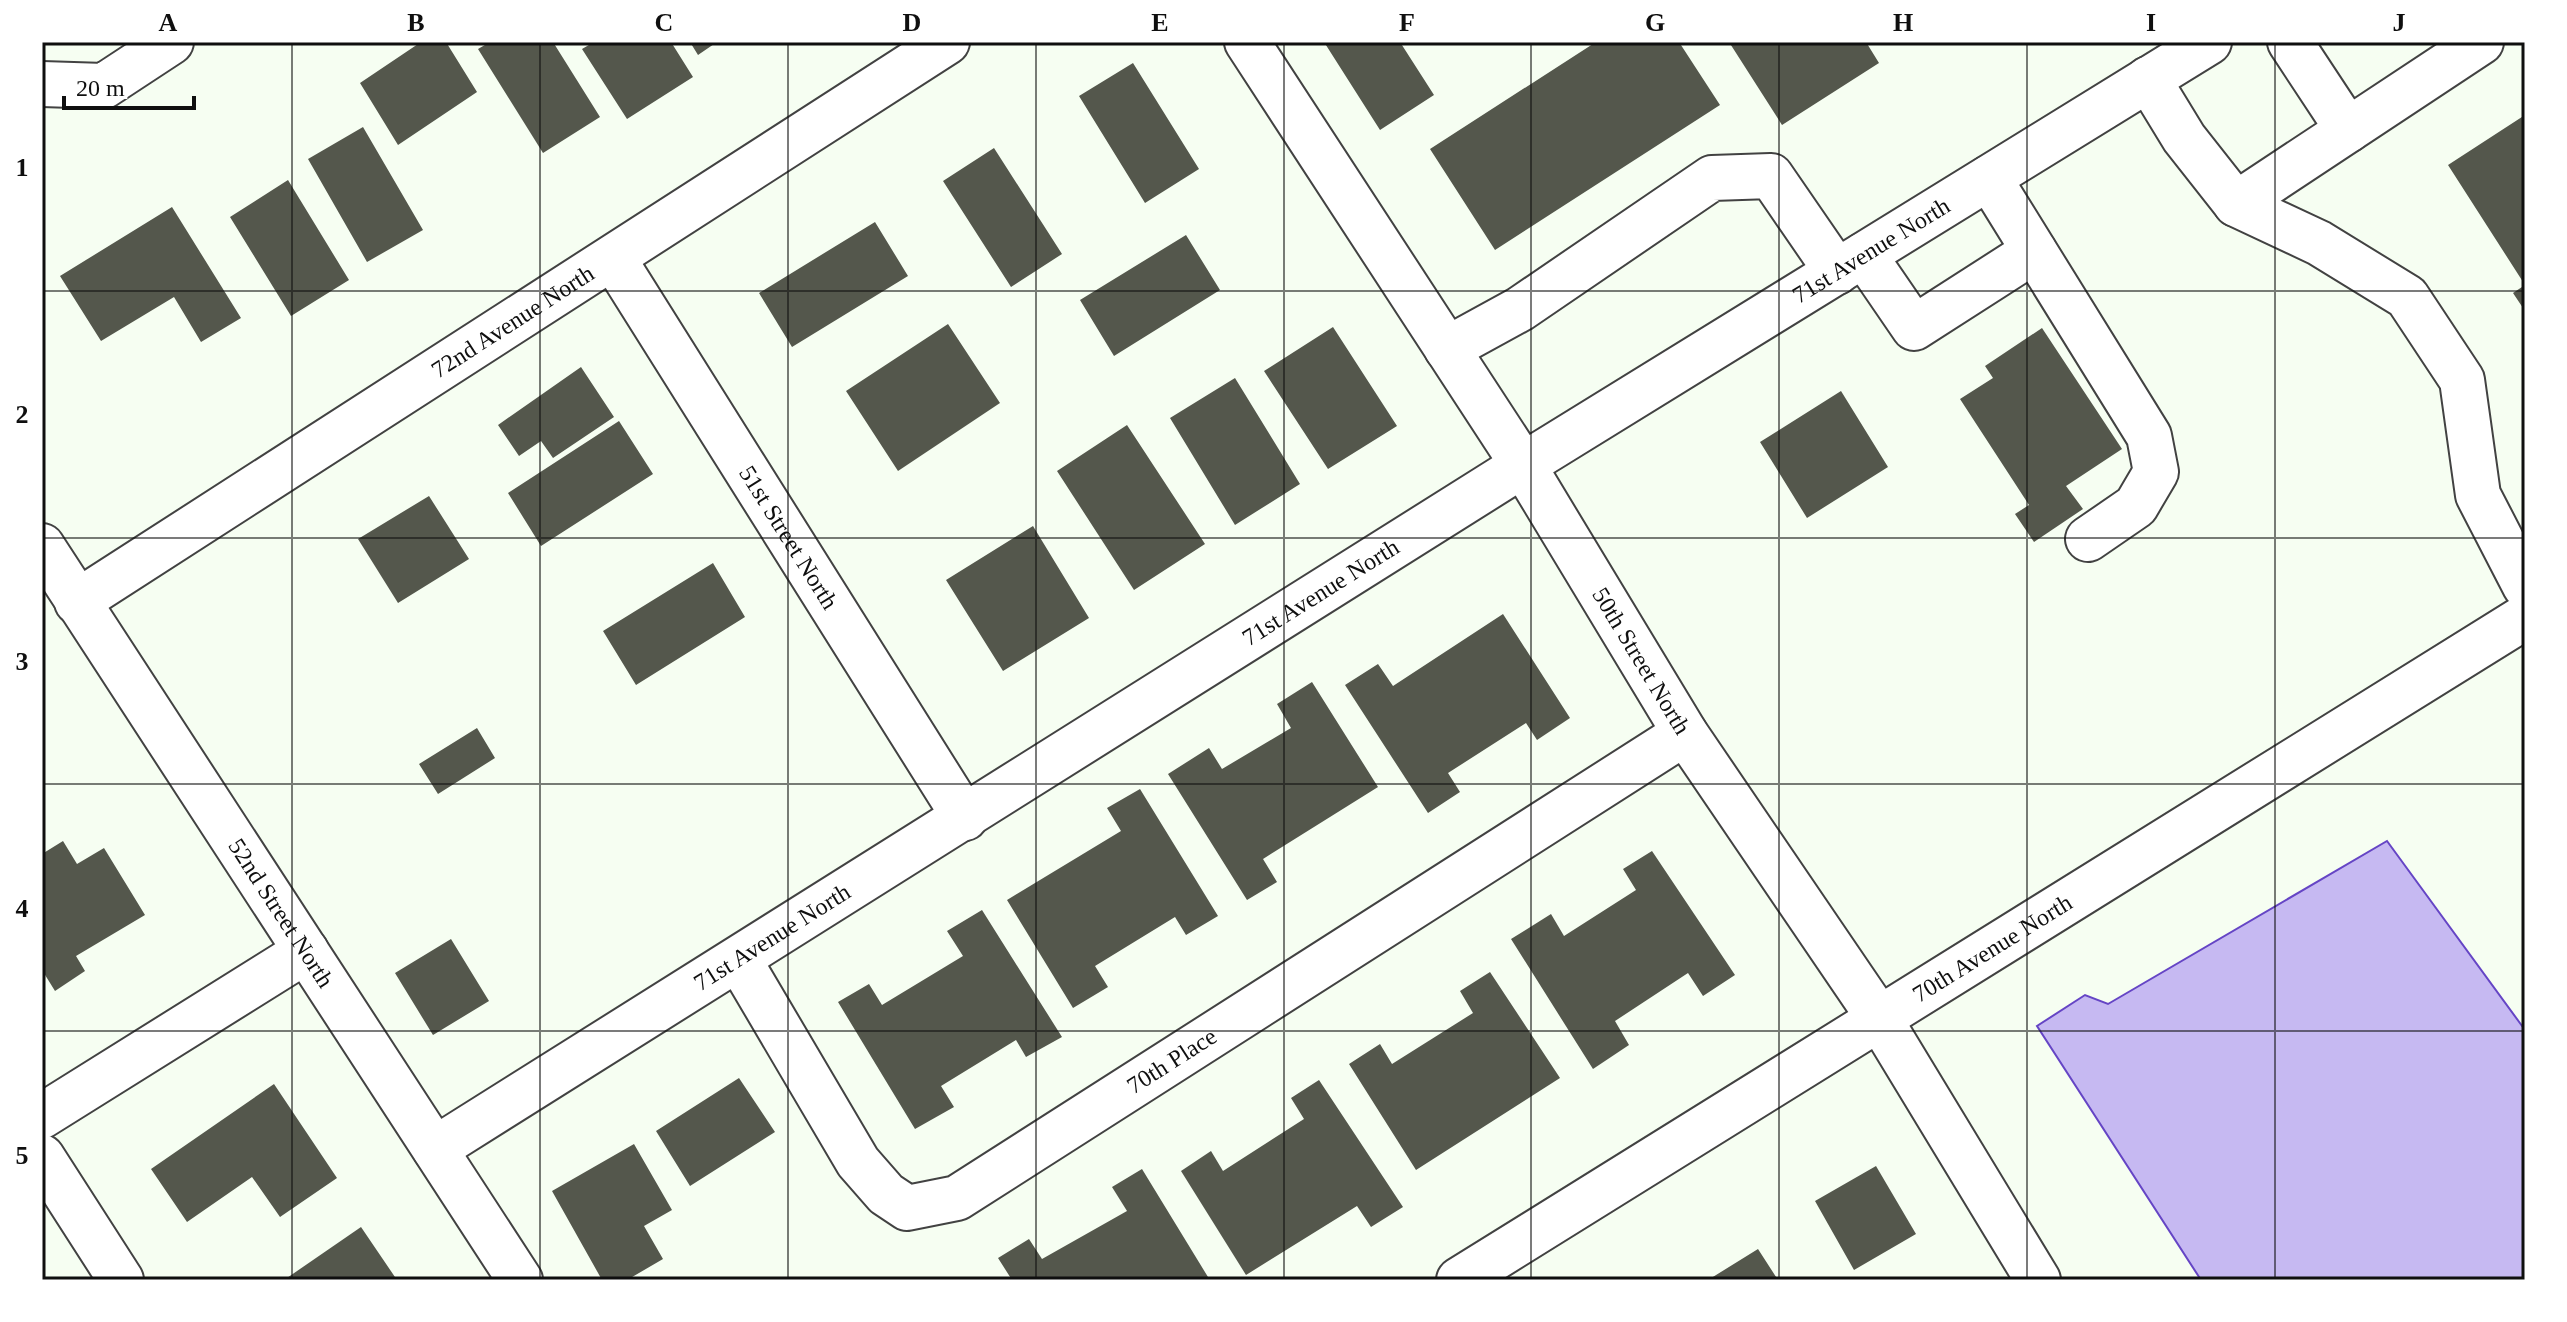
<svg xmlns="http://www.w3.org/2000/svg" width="2567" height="1322" font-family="'Times New Roman',serif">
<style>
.water{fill:#c6b9f2;stroke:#6545c5;stroke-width:2}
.building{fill:#54574c}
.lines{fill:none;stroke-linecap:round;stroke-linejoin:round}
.minor-casing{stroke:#424242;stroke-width:48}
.minor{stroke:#fff;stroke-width:44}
.grid{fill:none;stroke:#0f0f0f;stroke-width:2;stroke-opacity:0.55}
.labels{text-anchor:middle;stroke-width:8;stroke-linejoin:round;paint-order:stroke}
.street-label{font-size:24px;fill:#0f0f0f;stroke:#fff}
.neatline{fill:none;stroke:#0f0f0f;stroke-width:3}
.grid-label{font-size:26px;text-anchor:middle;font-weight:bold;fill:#0f0f0f}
</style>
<rect width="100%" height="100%" fill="#f6fef2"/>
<path class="water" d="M2387 841 2525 1030V1280H2201L2037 1026 2085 995 2108 1004Z"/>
<path class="building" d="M421 42H446L477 92 398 145 360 83Z
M490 42H553L600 117 543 153 478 49Z
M594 42H671L693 77 627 119 582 49Z
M690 42H717L698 55Z
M1324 42H1400L1434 95 1380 130Z
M1596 42H1679L1720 105 1495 250 1430 149Z
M1729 42H1866L1879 63 1782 125Z
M1133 63 1199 169 1145 203 1079 96Z
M2525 115V311L2513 293 2525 285 2448 165Z
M363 127 423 230 367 262 308 159Z
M994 148 1062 254 1011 287 943 181Z
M288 180 349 280 291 316 230 217Z
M172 207 241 318 201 342 174 297 101 341 60 276Z
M875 222 908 276 792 347 759 293Z
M1186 235 1220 290 1114 356 1080 300Z
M948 324 1000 403 898 471 846 391Z
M1333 327 1397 426 1328 469 1264 371Z
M2042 328 2122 449 2066 486 2083 509 2034 542 2015 514 2029 505 1960 399 1993 378 1985 366Z
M581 367 614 417 553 458 541 441 519 456 498 425Z
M1235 378 1300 484 1235 525 1170 418Z
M1841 391 1888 467 1807 518 1760 442Z
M619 421 653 474 541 546 508 493Z
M1127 425 1205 544 1134 590 1057 471Z
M429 496 469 559 398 603 358 539Z
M1033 526 1089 618 1003 671 946 580Z
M713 563 745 617 636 685 603 631Z
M1503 614 1570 718 1537 740 1526 723 1448 773 1460 792 1428 813 1345 685 1378 664 1393 686Z
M1312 682 1378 787 1263 859 1277 882 1247 900 1168 774 1209 748 1222 769 1291 728 1277 704Z
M477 728 495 758 438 794 419 764Z
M1140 789 1218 916 1186 935 1175 917 1095 966 1108 987 1073 1008 1007 900 1121 831 1107 808Z
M63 841 77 864 104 848 145 915 76 956 85 971 55 991 42 970V854Z
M1652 851 1735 975 1703 996 1688 973 1615 1021 1629 1045 1593 1069 1511 939 1551 914 1564 936 1636 890 1623 869Z
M982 910 1062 1037 1026 1057 1016 1040 941 1086 954 1107 915 1129 838 1002 869 984 882 1005 963 956 947 931Z
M451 939 489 1001 433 1035 395 973Z
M1490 972 1560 1078 1416 1170 1349 1064 1380 1044 1392 1064 1473 1013 1460 991Z
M739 1078 775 1132 690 1186 656 1131Z
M1319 1080 1403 1207 1371 1227 1357 1206 1246 1275 1181 1171 1211 1151 1223 1171 1304 1119 1291 1098Z
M274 1084 337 1178 280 1217 252 1177 187 1222 151 1169Z
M634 1144 672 1210 644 1226 663 1259 627 1280H602L552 1191Z
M1876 1166 1916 1234 1854 1270 1815 1201Z
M1142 1169 1208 1277 1203 1280H1012L998 1258 1029 1239 1042 1259 1127 1211 1112 1187Z
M361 1227 397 1280H284Z
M1758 1249 1778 1280H1708Z"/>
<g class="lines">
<defs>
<g id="minor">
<path id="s1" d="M1247 42 1523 465 1685 733 1879 1018 2038 1280"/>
<path d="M2290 42 2348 130"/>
<path d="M2148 79 2184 138 2236 204 2319 243 2407 297 2462 380 2478 495 2525 586"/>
<path d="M42 84 104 86 171 42"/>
<path d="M1989 178 2149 436 2156 472 2136 506 2088 539"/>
<path d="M2236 204 2481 42"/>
<path d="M1864 255 1914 328 2034 251"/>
<path id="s2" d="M613 258 965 818"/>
<path d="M1447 349 1520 309 1712 178 1771 176 1837 272"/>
<path id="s3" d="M42 546 520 1280"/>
<path id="s4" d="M77 602 947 42"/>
<path id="s5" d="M739 960 858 1162 886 1194 907 1208 957 1198 1685 733"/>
<path d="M42 1116 306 951"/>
<path id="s6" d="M435 1149 1523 465 2209 42"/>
<path d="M42 1157 121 1280"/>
<path id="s7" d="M1459 1280 2525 617"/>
</g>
</defs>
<use href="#minor" class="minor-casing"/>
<use href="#minor" class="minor"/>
</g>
<path class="grid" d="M292 42V1280M540 42V1280M788 42V1280M1036 42V1280M1284 42V1280M1531 42V1280M1779 42V1280M2027 42V1280M2275 42V1280M42 291H2525M42 538H2525M42 784H2525M42 1031H2525"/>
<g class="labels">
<g class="street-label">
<text dy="8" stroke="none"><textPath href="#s6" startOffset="1694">71st Avenue North</textPath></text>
<text dy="8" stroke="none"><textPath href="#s4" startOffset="518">72nd Avenue North</textPath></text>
<text dy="8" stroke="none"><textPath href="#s2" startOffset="330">51st Street North</textPath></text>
<text dy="8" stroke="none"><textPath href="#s6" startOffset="1046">71st Avenue North</textPath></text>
<text dy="8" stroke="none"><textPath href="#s1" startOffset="734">50th Street North</textPath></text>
<text dy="8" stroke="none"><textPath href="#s3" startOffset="438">52nd Street North</textPath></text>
<text dy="8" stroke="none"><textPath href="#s6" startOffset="398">71st Avenue North</textPath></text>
<text dy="8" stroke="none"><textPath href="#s7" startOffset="628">70th Avenue North</textPath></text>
<text dy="8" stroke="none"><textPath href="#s5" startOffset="608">70th Place</textPath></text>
</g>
</g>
<rect width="2567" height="1322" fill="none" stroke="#ffffff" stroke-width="88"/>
<path d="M64 96v12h130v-12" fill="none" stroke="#0f0f0f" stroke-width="4"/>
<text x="76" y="96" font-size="24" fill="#0f0f0f" stroke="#ffffff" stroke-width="6" paint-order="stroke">20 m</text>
<rect x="44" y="44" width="2479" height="1234" class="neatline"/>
<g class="grid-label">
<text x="168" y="31">A</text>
<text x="416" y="31">B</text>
<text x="664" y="31">C</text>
<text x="912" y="31">D</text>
<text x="1160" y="31">E</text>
<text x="1407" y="31">F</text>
<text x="1655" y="31">G</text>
<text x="1903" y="31">H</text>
<text x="2151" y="31">I</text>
<text x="2399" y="31">J</text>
<text x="22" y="176">1</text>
<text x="22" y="423">2</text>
<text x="22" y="670">3</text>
<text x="22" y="917">4</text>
<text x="22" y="1164">5</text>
</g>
</svg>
